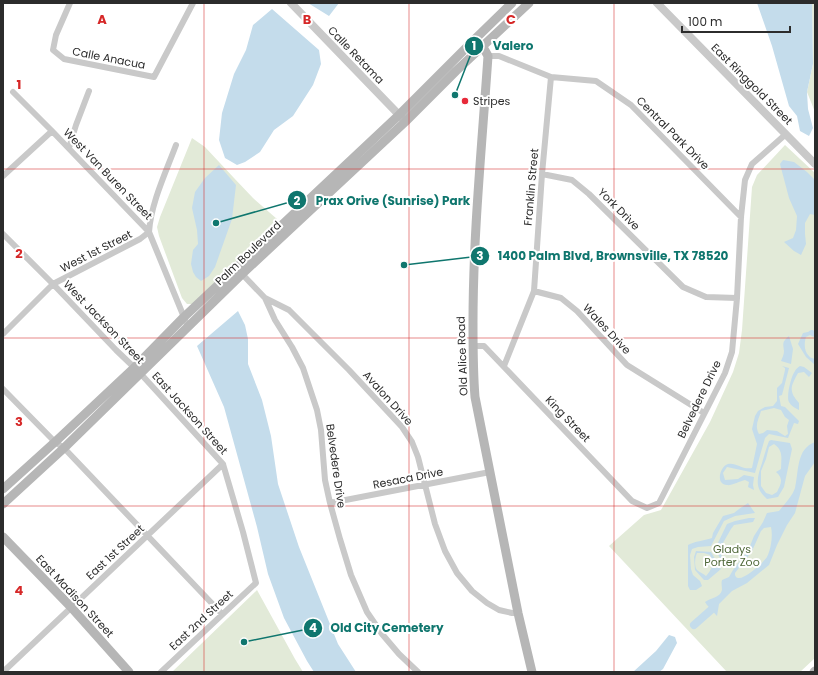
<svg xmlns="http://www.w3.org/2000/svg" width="818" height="675" font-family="Poppins,sans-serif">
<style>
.green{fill:#e2ead8}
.water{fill:#c4dceb;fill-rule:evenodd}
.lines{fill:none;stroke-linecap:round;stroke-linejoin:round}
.canal{stroke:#c4dceb;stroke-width:8}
.minor{stroke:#c9c9c9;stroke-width:6}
.tertiary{stroke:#c9c9c9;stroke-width:8}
.secondary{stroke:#b6b6b6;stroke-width:9}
.grid{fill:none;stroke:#d62828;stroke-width:1;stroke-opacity:0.55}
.poi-dot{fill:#e72939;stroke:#fff;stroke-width:1.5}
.labels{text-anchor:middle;stroke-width:4;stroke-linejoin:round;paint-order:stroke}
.street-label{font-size:11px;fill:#2c2c2c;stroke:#fff}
.poi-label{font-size:11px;fill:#2c2c2c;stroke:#fff;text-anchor:start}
.park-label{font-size:11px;fill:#4f6839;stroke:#fff}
.grid-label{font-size:13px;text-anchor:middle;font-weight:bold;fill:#d62828;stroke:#fff;stroke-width:4;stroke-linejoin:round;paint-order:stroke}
.leader{fill:none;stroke:#0f766e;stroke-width:1.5}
.callout-dot{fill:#0f766e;stroke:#fff;stroke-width:1.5}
.mark-label{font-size:12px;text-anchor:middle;font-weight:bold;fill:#fff}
.callout-label{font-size:12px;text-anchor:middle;font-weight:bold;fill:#0f766e;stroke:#fff;stroke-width:4;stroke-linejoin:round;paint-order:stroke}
</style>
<rect width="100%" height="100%" fill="#fff"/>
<path class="green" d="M812 3H815V112L807 92 813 64Z
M192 138 205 147 234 178 253 198 277 219 194 304H187L182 298 159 236 157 227 160 217Z
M785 145 815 173V658L800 672H727L609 546 644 515 661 510 710 422 733 372 739 353 742 330 752 187 757 175Z
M257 590 295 659 303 672H172Z"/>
<path class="water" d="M308 3H339L329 16Z
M757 3H812L813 64 807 92 808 109 813 128 809 136 800 131 797 116 789 106 772 46Z
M272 9 319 50 321 64 313 85 293 116 274 130 260 152 245 162 237 165 225 158 219 140 222 113 234 74 246 50 253 25Z
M783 160 794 162 807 172 815 180V215L810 214 805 223V234L806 244 801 255 794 251 784 242 793 238 796 230 797 216 789 198 780 164Z
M219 165 236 185 232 219 215 267 209 276 201 281 196 277 193 272 191 264 193 250 198 244 197 230 192 208 195 192 205 178Z
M238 311 245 325 248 339V364L262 400 271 436 278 484 299 547 338 644 356 672H314L307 661 284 618 268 574 257 527 224 407 197 346Z
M811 330H813L815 332V339L814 337 810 335 806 337C804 343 804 352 809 356 810 358 813 358 815 359V365L806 357 798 344 803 333 808 332Z
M789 336 793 349 791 364 781 361C782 358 784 355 784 351 783 343 782 342 789 336Z
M782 366 789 368 782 395 779 396 781 406 785 407 799 421 798 424 794 423 788 438 769 434 765 438 755 473 727 467 723 473 725 480 738 479 744 475 754 477 753 485 754 490 748 487 749 482 745 480C740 481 731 486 727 485 715 485 720 466 728 464 736 462 742 470 752 468L757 444 752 429 755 416 758 411 765 407 773 406 777 401V388L782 383 785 370V368ZM774 408 781 410 785 417 789 420 787 426 788 434 785 436 777 431 767 430 763 433 759 434C754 425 759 419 761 411Z
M800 366 804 367 812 373 809 377 804 372 798 373C791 386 788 391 799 403V410C795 408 791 406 789 402 786 397 791 376 795 371 796 369 798 367 800 366Z
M771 440 790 443 792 449 784 487 778 497 767 499C754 488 757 478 762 463 764 456 766 449 769 441ZM774 444C784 451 781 459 781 469L776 472C784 479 781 484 777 492L772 495 766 493 761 486V471L766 459 769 447Z
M815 442V462L805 476 795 513 787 525 777 545 769 565 747 583 732 591 719 604 717 616 707 605 705 602C710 598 720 598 722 590 722 586 721 584 722 580L729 577 733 570 748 551 754 536 763 522 767 513 779 511C784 505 793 495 795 488 799 471 796 449 815 442ZM771 527C773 536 771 549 767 557 763 563 746 578 739 578 736 578 736 577 735 575V573L752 551 761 531 764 528Z
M748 503 755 513 735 516 724 521 711 546 698 547 692 549 690 555 691 569 693 575 700 581 702 586 696 590H690L688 586V545C695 541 703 541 712 538L713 533 723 516 734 513 739 509Z
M749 518H755L753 522 734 525 731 529 720 548 722 557 720 558 715 549 727 524 735 521Z
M696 551 711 552 721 569 708 580H704L695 570 694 557ZM697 553H704L710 555C713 564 713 568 706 576 704 574 699 572 697 570 694 566 695 557 697 553Z
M669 635 675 637 677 643 663 669 659 672H633L656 651Z"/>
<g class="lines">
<path class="canal" d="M694 625 711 610"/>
<path class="minor" d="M70 3 56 35 53 50 64 59 154 77 193 3
M488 56H499L551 77 596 81 631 105 741 217
M13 92 52 131 149 232 188 327
M69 148 76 125 89 91
M542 174 572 180 589 194 683 287 706 297 737 298
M3 176 52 131
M3 234 53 284 116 350 140 373 223 464 243 532 256 583 161 672
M242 274 265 298 289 310 349 370 402 427 412 442 418 457 435 524 445 551 457 573 472 591 487 603 499 610 512 613H518
M534 291 561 298 577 311 627 365 704 413
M265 298 275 320 292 347 303 368 317 410 321 430 325 480 330 503 340 539 351 575 367 612 382 634 399 654 418 672
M3 334 53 284 140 239 149 232C151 203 166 172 176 145
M473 346H484L632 501 647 508 659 503 725 373 732 352 737 298 741 217 745 180 752 164 786 134
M504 366 534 291 542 174 551 77
M3 389 55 442 64 448 222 614
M330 503 490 472
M3 672 223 464"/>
<path class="tertiary" d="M291 3 403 119
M657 3 815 164"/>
<path class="secondary" d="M477 44 483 47 488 56C482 145 473 234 473 323 473 348 473 372 475 397L518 613 532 672
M3 489 55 442 134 368 184 317 399 115 473 41 512 3
M3 504 64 448 242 274 405 122 456 71 529 3
M3 537 71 607 129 672
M814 672 815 671"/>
</g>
<path class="grid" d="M204 3V672M409 3V672M614 3V672M3 169H815M3 338H815M3 506H815"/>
<circle class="poi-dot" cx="465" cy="101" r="4"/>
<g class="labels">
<g class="street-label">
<text transform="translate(356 55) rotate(46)" y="4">Calle Retama</text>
<text transform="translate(109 58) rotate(11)" y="4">Calle Anacua</text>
<text transform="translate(752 84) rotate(45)" y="4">East Ringgold Street</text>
<text transform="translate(673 133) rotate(45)" y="4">Central Park Drive</text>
<text transform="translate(108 174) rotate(46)" y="4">West Van Buren Street</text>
<text transform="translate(531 187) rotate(-85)" y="4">Franklin Street</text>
<text transform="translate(619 209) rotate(45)" y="4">York Drive</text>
<text transform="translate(96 251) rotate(-27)" y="4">West 1st Street</text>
<text transform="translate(248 253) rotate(-44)" y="4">Palm Boulevard</text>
<text transform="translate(104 322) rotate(46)" y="4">West Jackson Street</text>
<text transform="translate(607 329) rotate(47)" y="4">Wales Drive</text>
<text transform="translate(462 356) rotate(-92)" y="4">Old Alice Road</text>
<text transform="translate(388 398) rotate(48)" y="4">Avalon Drive</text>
<text transform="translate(699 399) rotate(-64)" y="4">Belvedere Drive</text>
<text transform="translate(190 413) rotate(48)" y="4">East Jackson Street</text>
<text transform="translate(568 419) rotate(46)" y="4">King Street</text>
<text transform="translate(336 466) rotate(82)" y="4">Belvedere Drive</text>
<text transform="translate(408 478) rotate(-11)" y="4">Resaca Drive</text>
<text transform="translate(115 552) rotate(-43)" y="4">East 1st Street</text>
<text transform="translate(75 596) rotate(47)" y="4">East Madison Street</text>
<text transform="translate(201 620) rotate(-43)" y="4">East 2nd Street</text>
</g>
<g class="poi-label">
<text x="473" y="105">Stripes</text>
</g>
<g class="park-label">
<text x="732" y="553">Gladys<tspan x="732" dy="13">Porter Zoo</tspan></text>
</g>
</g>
<g class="grid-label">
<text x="102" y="24">A</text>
<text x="307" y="24">B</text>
<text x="511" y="24">C</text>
<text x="19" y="89">1</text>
<text x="19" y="258">2</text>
<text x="19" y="426">3</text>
<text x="19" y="595">4</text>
</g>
<path class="leader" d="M455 95L474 46M216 223L297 200M404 265L480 256M244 642L313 628"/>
<g class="callout-dot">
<circle cx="455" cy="95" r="4"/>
<circle cx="216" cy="223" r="4"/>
<circle cx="404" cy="265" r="4"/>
<circle cx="244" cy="642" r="4"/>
<circle cx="474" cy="46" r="10"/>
<circle cx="297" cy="200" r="10"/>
<circle cx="480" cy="256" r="10"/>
<circle cx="313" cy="628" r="10"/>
</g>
<g class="mark-label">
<text x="474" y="50">1</text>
<text x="297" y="205">2</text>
<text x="480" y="260">3</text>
<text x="313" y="632">4</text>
</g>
<g class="callout-label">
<text x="513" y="50">Valero</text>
<text x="393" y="205">Prax Orive (Sunrise) Park</text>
<text x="613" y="260">1400 Palm Blvd, Brownsville, TX 78520</text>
<text x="387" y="632">Old City Cemetery</text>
</g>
<rect width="818" height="675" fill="none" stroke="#2c2c2c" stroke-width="8"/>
<path d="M682 26v6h108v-6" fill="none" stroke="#2c2c2c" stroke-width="2"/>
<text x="688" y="26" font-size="12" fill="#2c2c2c" stroke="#ffffff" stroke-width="3" paint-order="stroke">100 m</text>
</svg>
